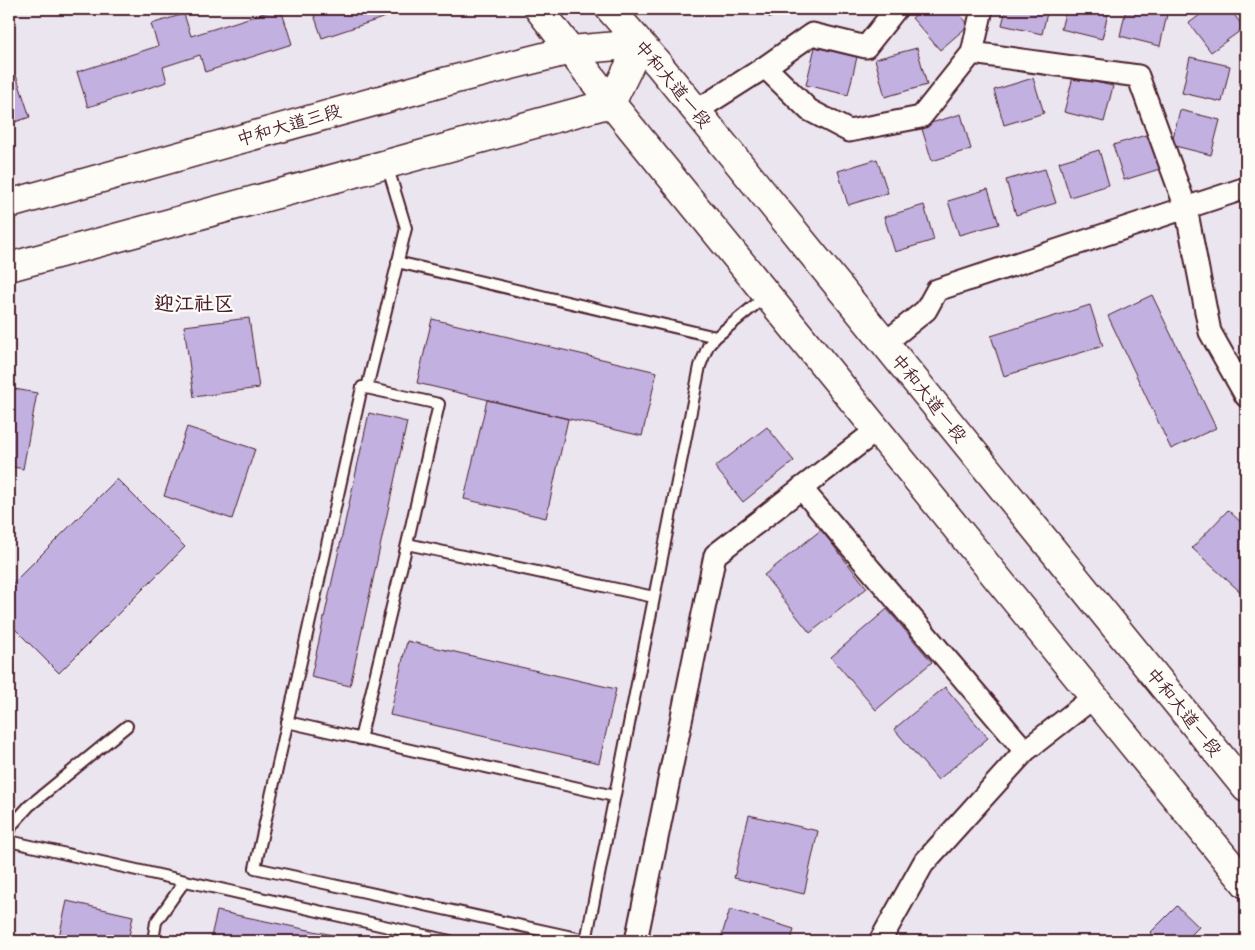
<svg xmlns="http://www.w3.org/2000/svg" width="1255" height="950" font-family="Mali,'LXGW WenKai TC',sans-serif">
<style>
.building{fill:#c1b0e0;stroke:#4a1f2b}
.lines{fill:none;stroke-linecap:round;stroke-linejoin:round}
.service-casing{stroke:#4a1f2b;stroke-width:14}
.minor-casing{stroke:#4a1f2b;stroke-width:25}
.secondary-casing{stroke:#4a1f2b;stroke-width:31}
.service{stroke:#fdfcf7;stroke-width:10}
.minor{stroke:#fdfcf7;stroke-width:21}
.secondary{stroke:#fdfcf7;stroke-width:28}
.labels{text-anchor:middle;stroke-width:4.5;stroke-linejoin:round;paint-order:stroke}
.street-label{font-size:18px;fill:#4a1f2b;stroke:#fdfcf7}
.quarter-label{font-size:20px;font-weight:bold;fill:#4a1f2b;stroke:#fdfcf7}
</style>
<rect width="100%" height="100%" fill="#ebe5f0"/>
<filter id="ink" filterUnits="userSpaceOnUse"><feTurbulence type="fractalNoise" baseFrequency=".02" numOctaves="2"/><feDisplacementMap in="SourceGraphic" scale="10" xChannelSelector="R" yChannelSelector="G"/><feConvolveMatrix kernelMatrix="1 2 1 2 8 2 1 2 1" color-interpolation-filters="sRGB"/></filter>
<g filter="url(#ink)">
<path class="building" d="M277 9H281L292 44 205 72 200 55 163 67 167 82 88 107 77 72 158 46 151 24 184 14 191 36Z
M312 9H410L322 38Z
M762 9H781L770 18Z
M922 9H955L969 25 940 50 912 18Z
M1006 9H1048L1042 34 1002 25Z
M1066 9H1109L1102 39 1061 29Z
M1126 9 1168 10 1160 46 1120 36Z
M1208 9H1230L1244 28 1211 52 1189 23Z
M815 47 857 57 848 95 806 85Z
M917 48 927 85 885 97 875 59Z
M1190 57 1230 66 1222 102 1182 93Z
M16 75 30 117 9 124V78Z
M1073 77 1113 86 1104 122 1064 112Z
M1033 78 1044 113 1004 125 994 90Z
M1180 110 1220 120 1211 155 1171 145Z
M961 114 971 149 932 161 921 126Z
M1152 133 1163 168 1124 180 1113 145Z
M1099 150 1109 185 1070 197 1059 162Z
M877 159 888 193 848 205 838 171Z
M1045 169 1056 203 1016 215 1006 180Z
M988 189 999 224 959 235 948 201Z
M924 205 934 240 895 252 884 217Z
M1152 295 1216 428 1171 449 1108 316Z
M1090 305 1103 346 1004 376 991 336Z
M249 318 259 388 194 397 184 326Z
M432 319 657 372 642 436 417 383Z
M9 388 37 393 23 469 9 466Z
M487 400 568 419 546 518 464 499Z
M369 413 407 422 350 686 311 677Z
M187 427 255 449 232 519 164 496Z
M767 427 794 461 743 502 715 467Z
M117 479 185 547 59 673 9 623V587Z
M1228 510 1246 527V597L1192 548Z
M821 530 867 588 810 633 764 575Z
M887 609 932 662 876 710 831 657Z
M407 641 616 689 599 763 390 715Z
M945 687 988 738 938 780 894 729Z
M749 815 818 831 804 894 734 878Z
M67 901 133 916 128 941H58Z
M1177 906 1199 927 1185 941H1159L1150 933Z
M730 909 794 929 791 941H720Z
M217 911 362 941H210Z"/>
<g class="lines">
<defs>
<path id="service" d="M397 262 716 337
M367 388 406 228 387 165
M407 544 654 597
M287 722 614 796
M360 739 407 544 439 404 362 387 255 868 586 940
M9 833 12 825 29 806 127 726
M9 841 450 941
M153 941 156 922 184 882
M586 941 700 366 708 346 716 337 766 296"/>
<path id="minor" d="M972 53 982 9
M765 67 809 110 849 131 921 117 972 53 1138 76 1186 208 1210 332 1246 396
M696 111 765 67 812 34 866 47 896 9
M885 343 926 310 937 290 1246 188
M801 488 1025 751
M636 941 715 555 877 430
M880 941 923 864 1025 751 1094 697"/>
<path id="secondary" d="M539 9 611 103 1246 884
M610 9 659 65 1246 788
M9 204 448 81 571 50 640 44
M9 267 611 103 640 44"/>
</defs>
<use href="#service" class="service-casing"/>
<use href="#minor" class="minor-casing"/>
<use href="#secondary" class="secondary-casing"/>
<use href="#service" class="service"/>
<use href="#minor" class="minor"/>
<use href="#secondary" class="secondary"/>
</g>
</g>
<g class="labels">
<g class="street-label">
<text transform="translate(673 84) rotate(50)" y="6">中和大道一段</text>
<text transform="translate(289 125) rotate(-16)" y="6">中和大道三段</text>
<text transform="translate(929 398) rotate(51)" y="6">中和大道一段</text>
<text transform="translate(1184 712) rotate(51)" y="6">中和大道一段</text>
</g>
<g class="quarter-label">
<text x="194" y="310">迎江社区</text>
</g>
</g>
<rect width="1255" height="950" fill="none" stroke="#fdfcf7" stroke-width="30"/>
<rect x="15" y="15" width="1225" height="920" fill="none" stroke="#4a1f2b" stroke-width="2" filter="url(#ink)"/>
</svg>
